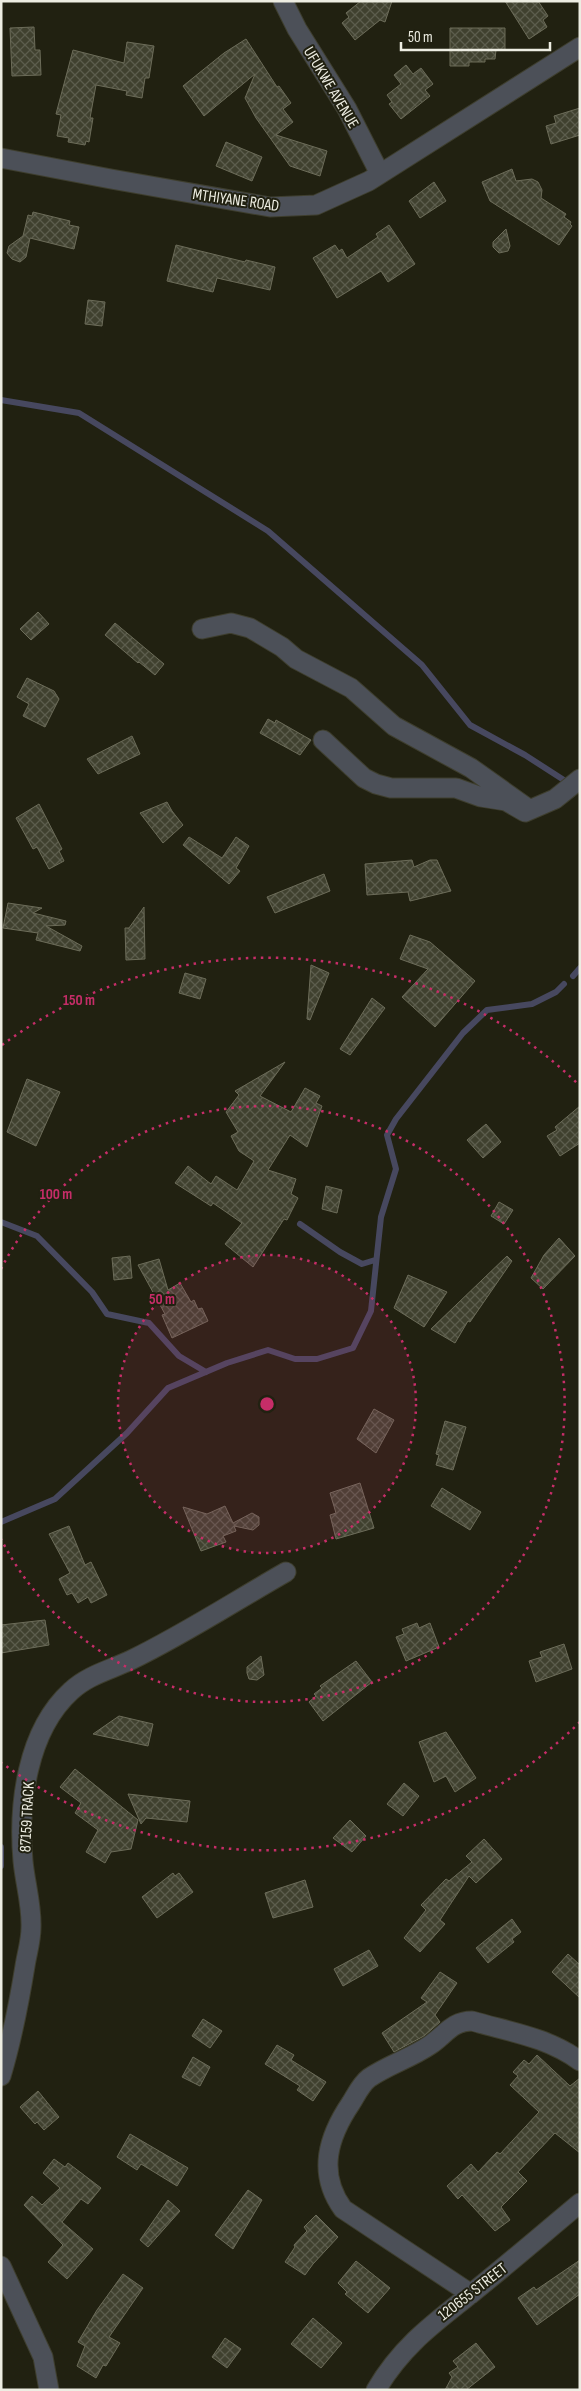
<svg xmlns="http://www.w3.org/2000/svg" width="581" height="2391" font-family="'Sofia Sans Condensed',sans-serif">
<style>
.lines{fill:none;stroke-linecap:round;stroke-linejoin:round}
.stream{stroke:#47485f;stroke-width:6}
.building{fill:url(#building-cross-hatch);stroke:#6c6c59}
.minor-casing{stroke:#3e3e2e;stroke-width:21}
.minor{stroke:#4c5058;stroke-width:19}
.ring{fill:none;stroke:#c62d68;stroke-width:2.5;stroke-dasharray:2.5 5}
.labels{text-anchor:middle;stroke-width:4;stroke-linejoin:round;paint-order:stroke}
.street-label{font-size:16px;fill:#edede2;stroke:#212111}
.centre{fill:#c62d68;stroke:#212111;stroke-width:2.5}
.ring-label{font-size:15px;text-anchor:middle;font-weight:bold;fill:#c62d68;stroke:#212111;stroke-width:4;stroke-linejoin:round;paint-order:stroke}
</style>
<defs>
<pattern id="building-cross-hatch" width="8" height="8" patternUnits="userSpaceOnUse" patternTransform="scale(1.25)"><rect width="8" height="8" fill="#40412f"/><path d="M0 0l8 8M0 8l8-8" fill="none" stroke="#5c5d4d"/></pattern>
</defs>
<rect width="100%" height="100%" fill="#212111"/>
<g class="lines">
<path class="stream" d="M1 400 79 413 268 531 422 665 470 725 525 755 570 784
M573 976 580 968
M1 1222 37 1236 92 1292 107 1314 149 1323 179 1356 206 1372
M300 1224 340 1252 362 1264 375 1260
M1 1522 55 1499 127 1433 168 1388 227 1363 268 1350 295 1359H317L353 1348 371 1311 381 1217 396 1169 387 1135 396 1119 463 1033 487 1010 532 1004 556 992 564 984
M1 1847V1866"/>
</g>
<path class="building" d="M361 1H392L385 22 380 20 355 40 342 23 349 17 346 13Z
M505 1H538L548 16 543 20 547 27 529 39Z
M34 27 35 50H40L41 75 12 76 10 28Z
M450 28H505V50H496L495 59H485V62H469V66H450Z
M246 39 277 87 279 86 291 103 283 109 293 122 276 135 327 151 320 176 290 166 256 118 245 98 255 74 204 116 183 86 224 53Z
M127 42 154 46 149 78H145L142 98 126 95 127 91 96 85 90 118H93L89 142 86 141 85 145 68 142 69 138 57 136 61 115 56 114 73 50 124 63Z
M406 65 413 74 421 68 433 84 425 90 430 96 401 119 389 104 392 102 387 95 401 84 394 75Z
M580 108V135L551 144 546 126 556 123 554 116Z
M226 142 262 157 252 181 216 166Z
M512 169 516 181 532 179 538 182 542 190 541 198 566 214 564 217 571 222 570 224 572 226 559 245 490 201 482 182Z
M434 182 446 201 420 218 409 201Z
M33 212 70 221 69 225 79 227 74 249 30 238 26 257 20 262 12 259 7 253 9 246 23 236 28 215 32 216Z
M389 225 415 264 388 282 381 271 337 298 313 258 335 245 339 251 342 249 347 258 378 237 376 234Z
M506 229 510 246 508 251 499 253 493 247V242Z
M176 245 245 262 246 260 275 267 270 290 217 278 213 292 167 281Z
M88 300 105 302 102 326 85 324Z
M38 612 49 624 31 640 20 629Z
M115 623 164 664 155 675 139 662 138 663 105 635Z
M27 678 54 691 59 699 45 727 23 716 29 704 17 697Z
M268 719 275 723 276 720 311 740 300 755 260 733Z
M132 736 140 754 98 774 87 759Z
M167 802 172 811 183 825 163 843 140 813Z
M39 804 62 849 59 851 64 861 49 869 37 847 33 849 16 818Z
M189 837 222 858 236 837 249 846 236 868 240 871 229 884 183 845Z
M412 860 414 867 430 860H437L451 891 410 901 408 892 367 895 365 864Z
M324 874 330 891 275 913 267 897Z
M8 903 42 908 33 913 66 921 65 925 46 926 82 946 80 951 36 940 38 933 3 928Z
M144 907 145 959 126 960 125 928H129Z
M410 935 430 942 475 981 435 1027 402 997 428 969 400 959Z
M311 965 329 973 310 1020 307 1019Z
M185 973 206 979 200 999 179 993Z
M372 998 385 1008 350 1055 340 1049Z
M285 1062 260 1096 291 1112 305 1088 320 1096 316 1103 322 1106 307 1147 290 1135 268 1170 296 1179 291 1194 298 1198 287 1220 284 1219 253 1267 225 1244 242 1223 213 1203 211 1206 175 1183 188 1166 211 1184 216 1176 237 1190 254 1161 239 1151 231 1136 238 1132 226 1112 239 1095 235 1091Z
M27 1079 60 1092 36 1146 7 1132Z
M580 1106V1143L560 1156 547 1136 557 1130 555 1127Z
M486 1124 501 1142 483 1158 467 1140Z
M326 1186 342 1190 337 1213 322 1209Z
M499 1202 513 1210 504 1224 491 1216Z
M559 1238 575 1256 543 1289 531 1278 544 1255Z
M130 1256 132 1278 114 1280 112 1258Z
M507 1256 512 1261 470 1322 468 1321 455 1343 431 1329Z
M159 1259 168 1290 180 1283 191 1302 194 1300 198 1309 202 1308 208 1321 172 1338 162 1315 165 1314 138 1265Z
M408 1275 447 1292 424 1327 394 1308Z
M374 1409 394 1420 376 1453 357 1439Z
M445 1421 466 1427 453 1470 436 1465 439 1455 436 1454Z
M360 1483 374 1528 336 1539 330 1515 336 1513 330 1493Z
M442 1488 481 1512 470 1530 431 1506Z
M225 1506 233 1523 252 1513 259 1517V1525L253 1530 234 1526 236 1531 223 1536 226 1542 201 1551 183 1507 207 1514Z
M69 1526 85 1565 91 1562 107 1595 91 1603 88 1597 78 1603 72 1593 67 1595 59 1579 70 1573 49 1534Z
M45 1620 49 1645 1 1653V1625Z
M417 1623 419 1628 430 1623 439 1647 406 1661 396 1637 404 1634 402 1629Z
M564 1644 572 1669 536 1682 529 1661 542 1657 540 1652Z
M261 1656 264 1675 257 1680 249 1679 247 1673V1667Z
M356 1661 372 1682 323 1721 309 1702 316 1696 314 1694 322 1688 320 1686Z
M119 1716 153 1724 148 1746 93 1734Z
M446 1732 476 1778 455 1792 446 1776 434 1782 419 1742Z
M75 1769 138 1820 131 1849 111 1852 105 1863 86 1852 98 1830 75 1813 81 1803 60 1787Z
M404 1783 419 1796 403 1816 387 1804Z
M128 1794 190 1801 187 1822 146 1818 141 1824Z
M350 1820 366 1836 352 1852 333 1838Z
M484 1839 502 1859 476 1883 469 1876 440 1920 445 1924 420 1952 404 1938 426 1910 421 1905 446 1879 449 1881 472 1862 466 1856Z
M173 1873 175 1876 179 1873 193 1892 157 1918 142 1897Z
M305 1880 313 1907 273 1918 265 1893Z
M512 1919 521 1932 512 1939 514 1942 488 1963 476 1948Z
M369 1950 378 1966 343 1986 334 1969Z
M568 1954 580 1965V1998L552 1972Z
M440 1972 457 1983 435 2015 440 2022 424 2036 394 2052 382 2033 427 2002 421 1998Z
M203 2019 222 2031 210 2048 192 2036Z
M277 2045 294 2055 291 2060 326 2082 313 2101 297 2090 300 2086 265 2064Z
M537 2055 570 2086 580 2078V2153L555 2133 518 2172 527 2181 501 2207 510 2220 495 2231 462 2195 458 2199 447 2186 471 2164 478 2172 497 2152 500 2154 539 2112 510 2085 518 2076 513 2072 524 2060 529 2064Z
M193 2057 210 2067 200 2086 182 2077Z
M38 2091 59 2117 44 2130 37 2122 35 2124 20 2107Z
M130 2134 188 2168 177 2186 141 2164 137 2170 117 2157Z
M54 2159 65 2167 68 2163 101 2188 88 2204 81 2199 62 2222 93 2249 67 2279 48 2262 63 2245 24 2205 32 2196 42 2205 60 2188 43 2173Z
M248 2190 262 2200 233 2249 215 2235Z
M168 2200 180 2211 148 2247 140 2240Z
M316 2215 338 2237 313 2264 305 2275 285 2262 295 2247 294 2245 307 2231 304 2227Z
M580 2260V2294L537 2325 518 2298 534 2287 536 2290Z
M356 2261 390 2288 368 2313 345 2294 347 2292 338 2283Z
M123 2274 143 2288 109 2337 120 2343 106 2366 103 2365 96 2378 77 2366 85 2346 78 2342 97 2310Z
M313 2318 342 2343 321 2368 291 2344Z
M225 2338 241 2349 227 2368 212 2357Z
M476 2343 495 2367 466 2390H445L452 2377 449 2373 458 2367 453 2361Z"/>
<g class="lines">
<defs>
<path id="minor" d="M283 1 297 29 347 109 380 174
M1 158 111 179 270 207 316 205 369 181 580 47
M202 629 231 623 250 628 282 647 296 659 351 688 394 726 471 768 530 810
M323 740 364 778 376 784 391 788H456L481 797 506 801 525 812 555 799 580 779
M1 2076C12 2039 19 2003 25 1966 27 1953 31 1941 31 1928 32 1905 25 1883 23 1861 18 1804 27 1731 71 1691 88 1675 110 1670 131 1660 183 1635 235 1601 286 1572
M1 2266 43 2357 49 2390
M471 2294 343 2209C317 2173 328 2137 351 2103 356 2095 361 2084 369 2078 388 2065 411 2058 430 2045 445 2035 452 2021 472 2021 510 2032 547 2037 580 2061
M376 2390C402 2346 433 2324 472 2293 508 2264 544 2233 580 2203"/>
</defs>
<use href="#minor" class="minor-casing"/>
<use href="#minor" class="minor"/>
</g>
<circle cx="267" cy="1404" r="149" fill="#c62d68" fill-opacity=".12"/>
<g class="ring">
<circle cx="267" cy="1404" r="149"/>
<path d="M1 1269A298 298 0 1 1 1 1539"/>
<path d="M580 1722A446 446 0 0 1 2 1763M2 1045A446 446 0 0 1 580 1086"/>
</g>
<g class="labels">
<g class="street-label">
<text transform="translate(332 87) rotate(59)" y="6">UFUKWE AVENUE</text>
<text transform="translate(236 199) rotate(8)" y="6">MTHIYANE ROAD</text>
<text transform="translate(26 1817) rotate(-87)" y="6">87159 TRACK</text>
<text transform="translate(472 2291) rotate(-38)" y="6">120655 STREET</text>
</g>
</g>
<circle cx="267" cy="1404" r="8" class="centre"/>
<g class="ring-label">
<text x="79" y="1005">150 m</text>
<text x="56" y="1199">100 m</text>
<text x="162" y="1304">50 m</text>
</g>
<rect width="581" height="2391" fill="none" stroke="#edede2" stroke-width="5"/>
<path d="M401 42v8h149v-8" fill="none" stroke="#edede2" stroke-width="2.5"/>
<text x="408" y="42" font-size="15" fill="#edede2" stroke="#212111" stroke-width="4" paint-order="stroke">50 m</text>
</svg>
